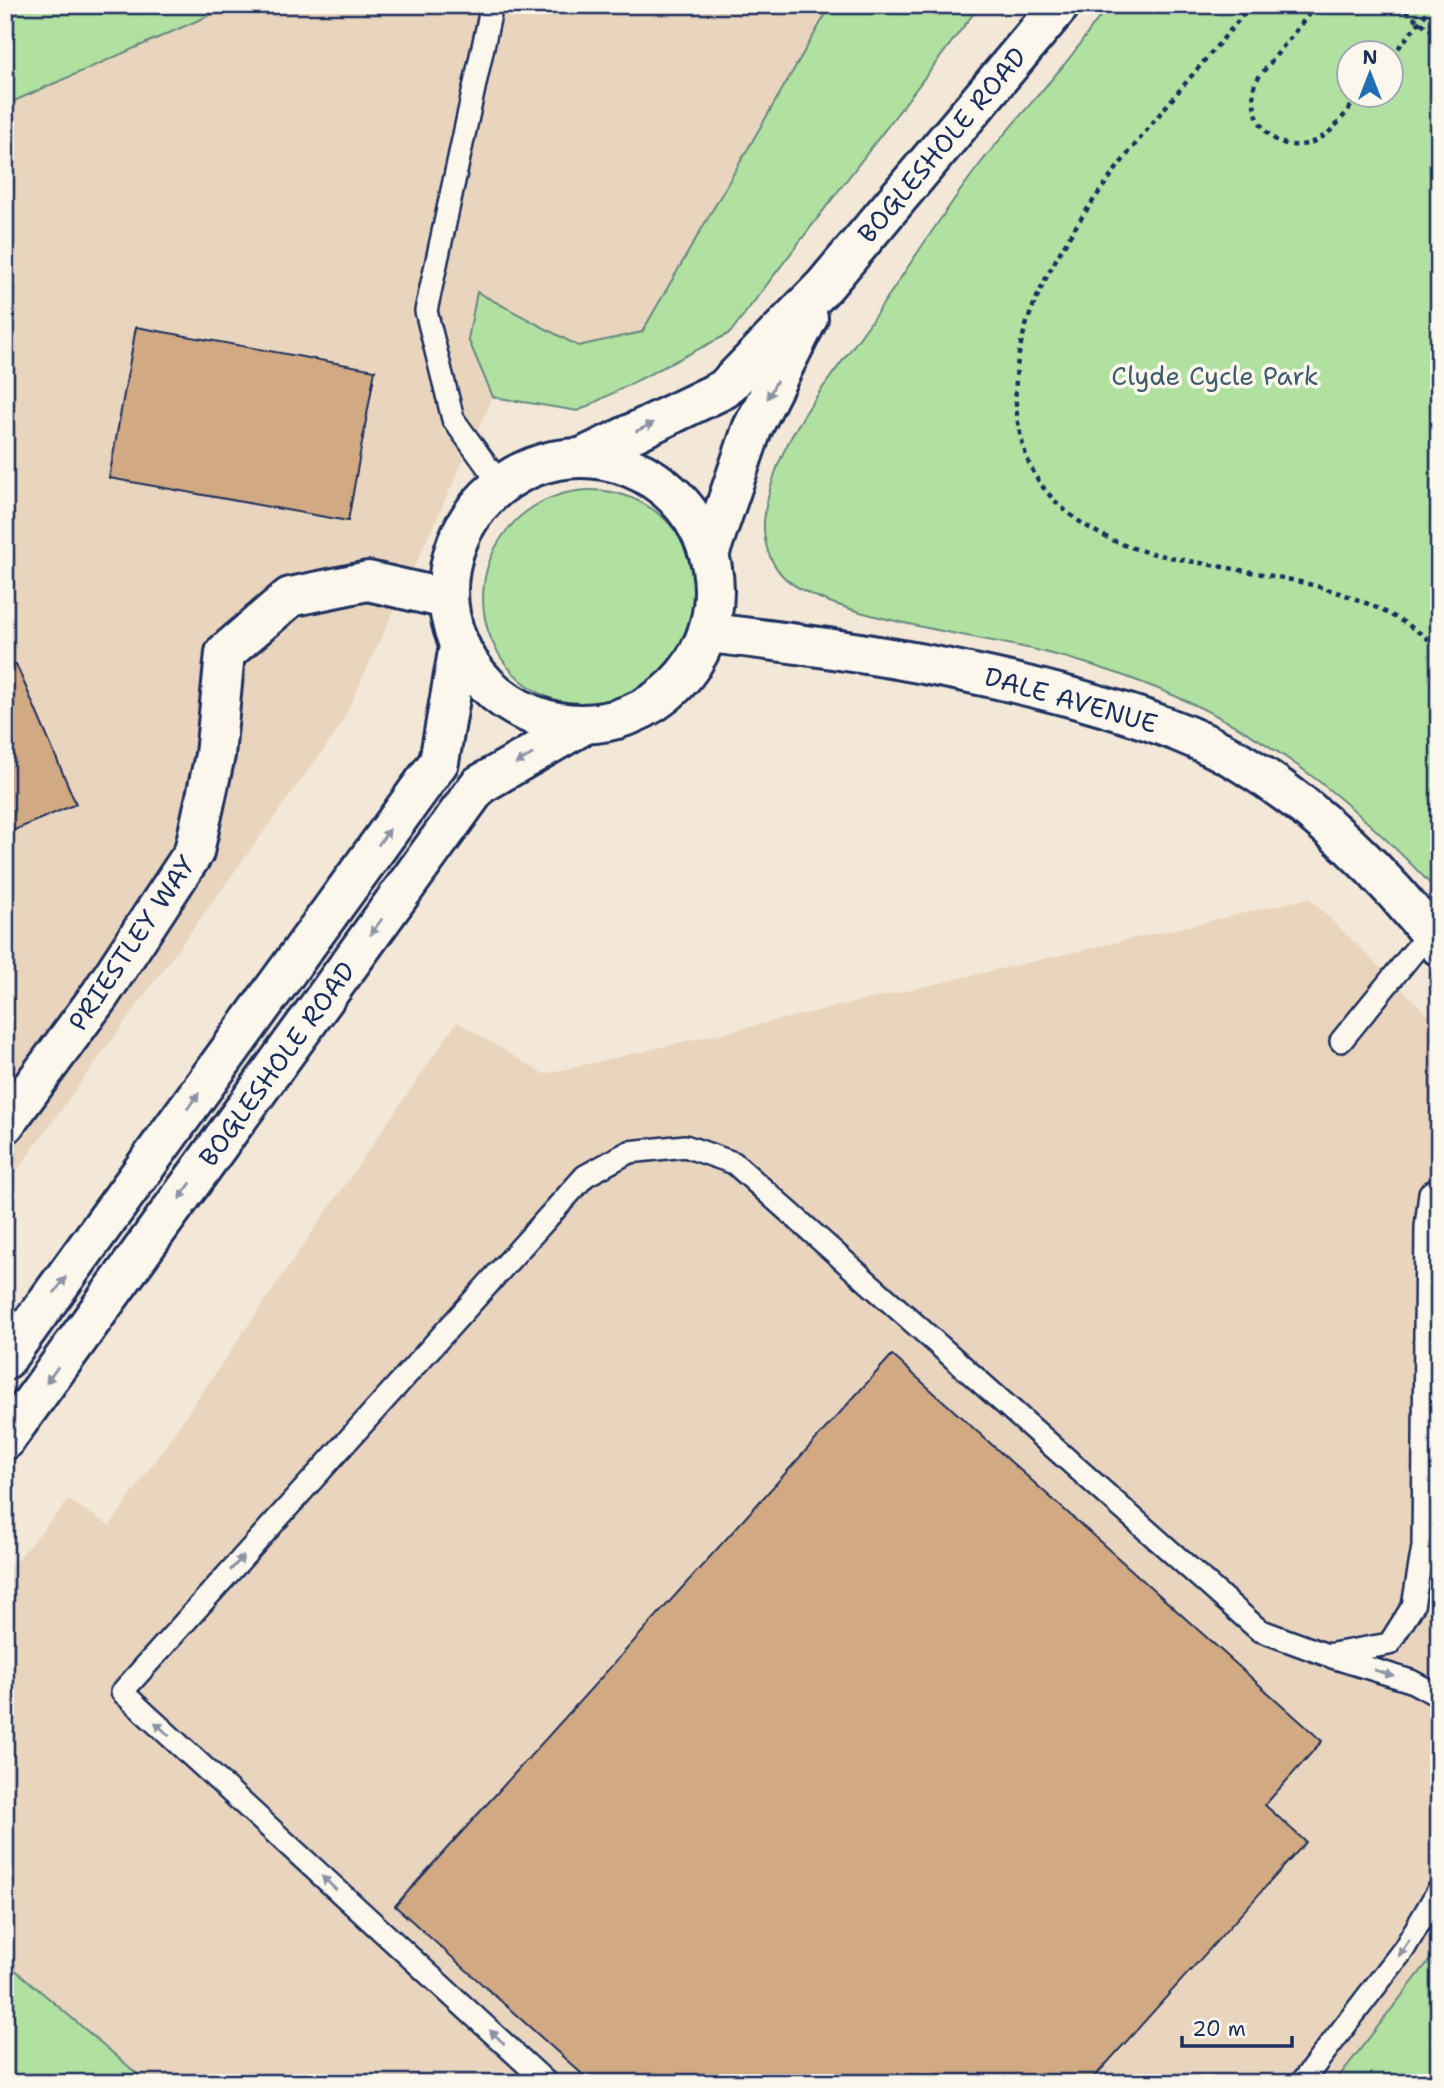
<svg xmlns="http://www.w3.org/2000/svg" width="1444" height="2088" font-family="'Shantell Sans',sans-serif">
<style>
.built{fill:#e9d5be}
.green{fill:#b1e1a1;stroke:#668880;stroke-width:2;fill-rule:evenodd}
.building{fill:#d1aa83;stroke:#1b2f5e;stroke-width:2}
.lines{fill:none;stroke-linecap:round;stroke-linejoin:round}
.lane-casing{stroke:#1b2f5e;stroke-width:26}
.street-casing{stroke:#1b2f5e;stroke-width:44}
.secondary-casing{stroke:#1b2f5e;stroke-width:44}
.path{stroke:#1b2f5e;stroke-width:4.5;stroke-dasharray:5 5;stroke-linecap:butt}
.lane{stroke:#fbf7ec;stroke-width:21}
.street{stroke:#fbf7ec;stroke-width:38}
.secondary{stroke:#fbf7ec;stroke-width:38}
.oneway{fill:#8b93a5}
.labels{text-anchor:middle;stroke-width:7;stroke-linejoin:round;paint-order:stroke}
.street-label{font-size:26px;fill:#1b2f5e;stroke:#fbf7ec}
.park-label{font-size:26px;fill:#405c6f;stroke:#fbf7ec}
</style>
<rect width="100%" height="100%" fill="#f3e8d7"/>
<filter id="ink" filterUnits="userSpaceOnUse"><feTurbulence type="fractalNoise" baseFrequency=".0143" numOctaves="2"/><feDisplacementMap in="SourceGraphic" scale="14" xChannelSelector="R" yChannelSelector="G"/><feConvolveMatrix kernelMatrix="1 2 1 2 8 2 1 2 1" color-interpolation-filters="sRGB"/></filter>
<g filter="url(#ink)">
<path class="built" d="M233 5H831L642 332 578 346 477 293 469 339 493 397 340 727 5 1187V105Z
M1309 898 1439 1025V1952L1344 2083H152L5 1970V1573L69 1500 110 1526 457 1022 544 1074Z"/>
<path class="green" d="M5 5H233L5 105Z
M831 5H980L730 333 578 411 493 397 468 339 477 292 578 346 642 332Z
M1110 5H1439V893C1351 799 1265 729 1143 683 1110 670 1074 659 1040 651 981 636 817 616 781 574 753 541 765 501 778 465 799 412 840 367 872 320 906 271 938 220 974 172 1001 136 1033 102 1062 67 1079 48 1092 24 1110 5ZM1350 52H1392V94H1350Z
M483 598a108 108 0 1 1 216 0a108 108 0 1 1-216 0Z
M1439 1948V2083H1334Z
M5 1961 148 2083H5Z"/>
<path class="building" d="M136 327 375 370 348 521 109 478Z
M16 664 76 804 5 834V668Z
M892 1355 1322 1741 1265 1805 1306 1842 1089 2083H592L395 1906Z"/>
<g class="lines">
<defs>
<path id="lane" d="M492 5 426 311 453 419 500 484
M1341 1041 1429 933
M1332 1657 1411 1681 1439 1696
M547 2083 122 1692 585 1176 629 1152 685 1146 734 1163 1259 1630 1327 1655 1389 1644 1413 1606 1423 1547 1426 1227 1430 1193 1439 1188
M1301 2083 1404 1949 1439 1889"/>
<path id="street" d="M709 633C834 647 952 665 1074 698 1131 714 1191 732 1242 763 1317 809 1386 875 1439 946
M5 1124 100 995 194 852 215 755 225 653 290 597 368 581 447 599"/>
<path id="secondary" d="M583 457 724 389 825 285 1060 5
M448 591a133 133 0 1 1 266 0a133 133 0 1 1-266 0Z
M710 552 752 429 808 318
M5 1360 439 762 459 646
M5 1440 479 785 583 725"/>
</defs>
<use href="#lane" class="lane-casing"/>
<use href="#street" class="street-casing"/>
<use href="#secondary" class="secondary-casing"/>
<path class="path" d="M1251 5C1178 95 1047 232 1021 344 1012 383 1014 425 1029 463 1048 508 1101 541 1147 552 1251 577 1354 575 1439 648
M1316 5 1255 82C1246 121 1277 161 1319 139 1336 130 1348 109 1360 94
M1397 5 1439 36
M1392 56 1433 5"/>
<use href="#lane" class="lane"/>
<use href="#street" class="street"/>
<use href="#secondary" class="secondary"/>
</g>
<defs><path id="oneway-solid" d="M-6-.8H1V-3.2L6.5 0L1 3.2V.8H-6Z" transform="scale(1.75)"/></defs>
<g class="oneway">
<use href="#oneway-solid" transform="translate(772 390) rotate(117)"/>
<use href="#oneway-solid" transform="translate(645 427) rotate(-26)"/>
<use href="#oneway-solid" transform="translate(524 759) rotate(150)"/>
<use href="#oneway-solid" transform="translate(384 837) rotate(-54)"/>
<use href="#oneway-solid" transform="translate(376 927) rotate(126)"/>
<use href="#oneway-solid" transform="translate(193 1101) rotate(-54)"/>
<use href="#oneway-solid" transform="translate(185 1191) rotate(126)"/>
<use href="#oneway-solid" transform="translate(60 1285) rotate(-54)"/>
<use href="#oneway-solid" transform="translate(52 1375) rotate(126)"/>
<use href="#oneway-solid" transform="translate(237 1563) rotate(-48)"/>
<use href="#oneway-solid" transform="translate(1384 1673) rotate(17)"/>
<use href="#oneway-solid" transform="translate(162 1729) rotate(-137)"/>
<use href="#oneway-solid" transform="translate(329 1883) rotate(-137)"/>
<use href="#oneway-solid" transform="translate(1404 1948) rotate(123)"/>
<use href="#oneway-solid" transform="translate(497 2037) rotate(-137)"/>
</g>
</g>
<g class="labels">
<g class="street-label">
<text transform="translate(942 145) rotate(-50)" y="9">BOGLESHOLE ROAD</text>
<text transform="translate(1071 700) rotate(16)" y="9">DALE AVENUE</text>
<text transform="translate(132 943) rotate(-56)" y="9">PRIESTLEY WAY</text>
<text transform="translate(277 1064) rotate(-54)" y="9">BOGLESHOLE ROAD</text>
</g>
<g class="park-label">
<text x="1215" y="385">Clyde Cycle Park</text>
</g>
</g>
<rect width="1444" height="2088" fill="none" stroke="#fbf7ec" stroke-width="28"/>
<rect x="14" y="14" width="1416" height="2060" fill="none" stroke="#1b2f5e" stroke-width="2.5" filter="url(#ink)"/>
<g transform="translate(1370 74)"><circle r="33" fill="#fbf7ec" stroke="#a1a7b3" stroke-width="2"/>
<path d="M0-5L12 26L0 18L-12 26Z" fill="#1f6fb2"/>
<text y="-10" font-size="19" font-weight="bold" text-anchor="middle" fill="#1b2f5e">N</text>
</g>
<path d="M1182 2036v10h110v-10" fill="none" stroke="#1b2f5e" stroke-width="3.5"/>
<text x="1192" y="2036" font-size="21" fill="#1b2f5e" stroke="#fbf7ec" stroke-width="5" paint-order="stroke">20 m</text>
</svg>
